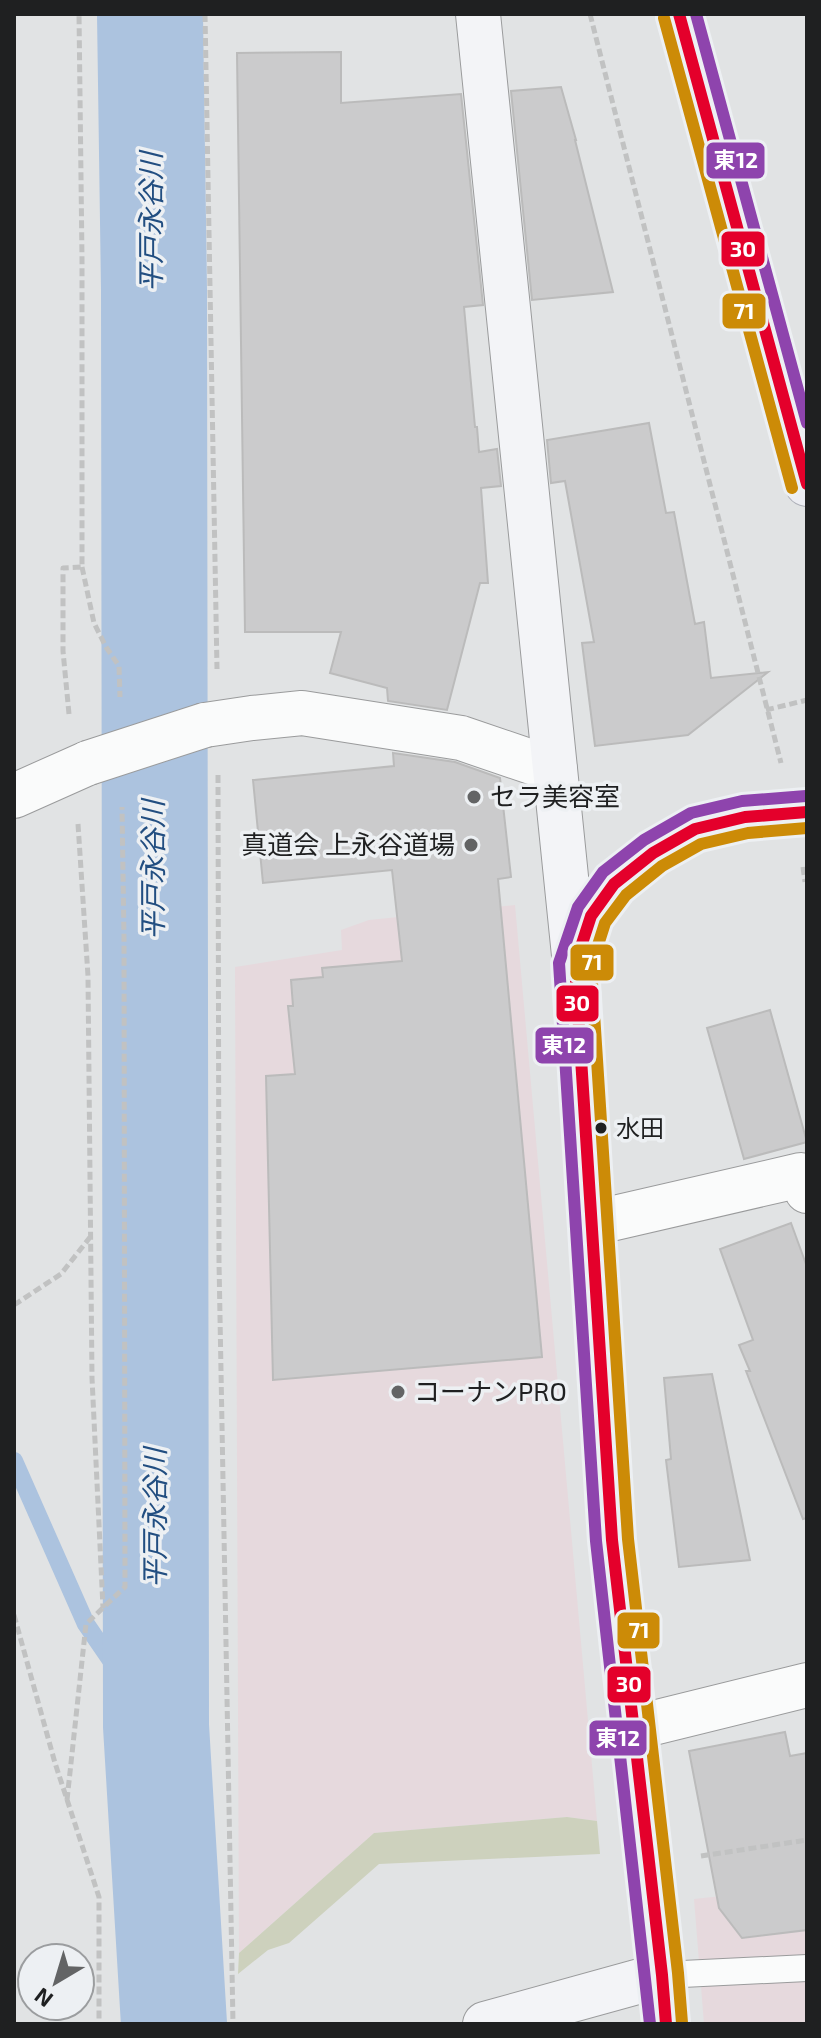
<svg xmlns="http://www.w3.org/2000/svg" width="821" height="2038" font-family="'Exo 2','Noto Sans JP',sans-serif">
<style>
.commercial{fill:#e6d9dd}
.green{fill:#cdd1bd}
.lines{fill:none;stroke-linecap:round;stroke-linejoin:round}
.stream{stroke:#acc3df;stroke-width:18}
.river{stroke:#acc3df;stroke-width:106}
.building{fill:#cbcbcc;stroke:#bbb;stroke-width:2}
.lane-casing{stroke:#9a9b9c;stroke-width:28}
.street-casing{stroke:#9a9b9c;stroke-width:46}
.secondary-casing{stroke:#9a9b9c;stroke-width:46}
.primary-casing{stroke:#aeb0b9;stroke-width:46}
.path{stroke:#c1c2c2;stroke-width:5;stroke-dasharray:8 4;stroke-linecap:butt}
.lane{stroke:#fafbfb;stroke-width:26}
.street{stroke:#fafbfb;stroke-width:44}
.secondary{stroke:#f3f4f7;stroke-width:44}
.primary{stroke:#ecedf2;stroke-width:44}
.street-bridge-casing{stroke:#9a9b9c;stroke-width:46;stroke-linecap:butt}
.street-bridge{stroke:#fafbfb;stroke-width:44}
.bus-1-casing{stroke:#edf0f3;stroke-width:18}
.bus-2-casing{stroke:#edf0f3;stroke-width:18}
.bus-3-casing{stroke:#edf0f3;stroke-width:18}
.bus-1{stroke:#e4002b;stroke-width:12}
.bus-2{stroke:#cc8b07;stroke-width:12}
.bus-3{stroke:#8e44ad;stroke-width:12}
.poi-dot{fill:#636465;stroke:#edf0f3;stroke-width:3}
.bus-dot{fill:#1f2021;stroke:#edf0f3;stroke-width:3}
.labels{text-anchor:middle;stroke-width:7;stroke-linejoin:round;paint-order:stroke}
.bus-label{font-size:24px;fill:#1f2021;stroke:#edf0f3;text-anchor:start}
.poi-label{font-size:26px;fill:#1f2021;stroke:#edf0f3;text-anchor:start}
.water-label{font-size:28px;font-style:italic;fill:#224e81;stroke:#edf0f3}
.line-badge{stroke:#edf0f3;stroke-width:3}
.badge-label{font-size:22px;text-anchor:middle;font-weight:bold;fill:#fff}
</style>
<rect width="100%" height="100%" fill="#e1e3e4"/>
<path class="commercial" d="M515 905 597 1821 567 1817 374 1833 239 1953 235 967 342 950 341 930 369 920Z
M807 1887V2024H704L694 1899Z"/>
<path class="green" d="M567 1817 597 1821 600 1854 379 1864 289 1943 268 1950 238 1974 239 1953 374 1833Z"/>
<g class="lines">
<path class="stream" d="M14 1461 86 1624 156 1726"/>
<path class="river" d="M150 14 154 290 156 1726 174 2024"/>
</g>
<path class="building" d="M341 52V103L461 94 483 305 464 307 475 427H477L479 452 497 449 501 486 481 488 488 583H480L447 710 388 701 387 688 330 673 341 632H245L237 53Z
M561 87 576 140H575L613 292 532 300 511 91Z
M649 423 666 513 674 512 695 624 704 622 711 678 768 672 688 735 595 746 582 643 594 642 565 481 551 483 547 440Z
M393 753 455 762 500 778 511 877 498 879 542 1357 273 1380 266 1076 295 1074 288 1006H293L291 980 323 977 322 968 402 961 392 870 263 883 253 780 394 766Z
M770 1010 807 1142 744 1159 707 1028Z
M791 1223 807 1267V1518L803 1519 746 1371H750L739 1345 753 1340 720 1249Z
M712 1374 750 1560 679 1567 666 1460 671 1459 664 1378Z
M785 1732 790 1756 807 1753V1930L742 1938 719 1908 689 1751Z"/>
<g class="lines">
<defs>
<path id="lane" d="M662 1975 807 1968"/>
<path id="street" d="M205 725 252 718 302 713 461 738 555 770
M14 796 88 763
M593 1223 801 1175 807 1191
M633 1728 807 1685"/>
<path id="secondary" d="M478 14 575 965
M485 2024 662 1975"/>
<path id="primary" d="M679 14 807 484
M666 2024 662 1975 612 1540 575 965 591 916 614 884 653 853 695 829 745 817 807 812"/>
</defs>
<use href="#lane" class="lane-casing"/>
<use href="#street" class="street-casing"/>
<use href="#secondary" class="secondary-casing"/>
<use href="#primary" class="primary-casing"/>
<path class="path" d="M205 14 217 669
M590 14 781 763
M82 567 94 623 106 647 119 666 120 697
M766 710 807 700
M69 714 63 651V568L82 567V259L79 14
M218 775 219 1262 233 2024
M78 824 88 976 92 1378 103 1608
M803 867 805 882
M14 1305 61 1274 91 1236
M14 1615 55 1763 99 1897V2024
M67 1800 86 1624 125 1587 124 938 122 807
M701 1856 807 1840"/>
<use href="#lane" class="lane"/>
<use href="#street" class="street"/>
<use href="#secondary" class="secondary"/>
<use href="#primary" class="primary"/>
<defs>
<path id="street-bridge" d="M88 763 205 725"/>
</defs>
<use href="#street-bridge" class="street-bridge-casing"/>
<use href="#street-bridge" class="street-bridge"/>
<defs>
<path id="bus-1" d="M679 14 807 484
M666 2024 662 1975 612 1540 575 965 591 916 614 884 653 853 695 829 745 817 807 812"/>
<path id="bus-2" d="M664 18 792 488
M682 2023 678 1973 628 1539 591 967 605 923 626 895 662 866 701 844 748 833 807 828"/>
<path id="bus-3" d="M696 14 807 423
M650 2024 596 1541 559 963 578 907 603 872 644 840 691 813 742 801 806 796"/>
</defs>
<use href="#bus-1" class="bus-1-casing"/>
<use href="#bus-2" class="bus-2-casing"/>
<use href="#bus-3" class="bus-3-casing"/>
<use href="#bus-1" class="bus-1"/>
<use href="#bus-2" class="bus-2"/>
<use href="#bus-3" class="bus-3"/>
</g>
<g class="poi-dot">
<circle cx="474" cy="797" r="8"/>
<circle cx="471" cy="845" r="8"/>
<circle cx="398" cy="1392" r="8"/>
</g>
<circle class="bus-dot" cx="601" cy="1128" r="7"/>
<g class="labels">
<g class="bus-label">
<text x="616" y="1137">水田</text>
</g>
<g class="poi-label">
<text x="490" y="806">セラ美容室</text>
<text x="455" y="854" text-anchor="end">真道会 上永谷道場</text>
<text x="414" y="1401">コーナンPRO</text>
</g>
<g class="water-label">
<text transform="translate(151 222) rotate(-90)" y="10">平戸永谷川</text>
<text transform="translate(153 870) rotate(-90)" y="10">平戸永谷川</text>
<text transform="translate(155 1518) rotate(-90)" y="10">平戸永谷川</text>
</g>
</g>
<g class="line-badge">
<rect x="705" y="141" width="61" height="39" rx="8" fill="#8e44ad"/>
<rect x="720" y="230" width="46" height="38" rx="8" fill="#e4002b"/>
<rect x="721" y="292" width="46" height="38" rx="8" fill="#cc8b07"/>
<rect x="569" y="943" width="46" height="39" rx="8" fill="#cc8b07"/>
<rect x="555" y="984" width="45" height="39" rx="8" fill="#e4002b"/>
<rect x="534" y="1026" width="61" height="39" rx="8" fill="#8e44ad"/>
<rect x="616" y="1611" width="45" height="39" rx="8" fill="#cc8b07"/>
<rect x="606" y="1665" width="46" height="39" rx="8" fill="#e4002b"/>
<rect x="588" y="1719" width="60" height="38" rx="8" fill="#8e44ad"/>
</g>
<g class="badge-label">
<text x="736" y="168">東12</text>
<text x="743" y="257">30</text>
<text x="744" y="319">71</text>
<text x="592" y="970">71</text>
<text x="577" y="1011">30</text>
<text x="564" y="1053">東12</text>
<text x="639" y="1638">71</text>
<text x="629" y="1692">30</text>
<text x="618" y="1746">東12</text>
</g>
<rect width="821" height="2038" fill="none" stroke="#1f2021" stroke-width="32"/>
<g transform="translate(56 1982) rotate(218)"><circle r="38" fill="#edf0f3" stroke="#9b9d9f" stroke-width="2"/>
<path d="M0-6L14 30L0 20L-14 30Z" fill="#636465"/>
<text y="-12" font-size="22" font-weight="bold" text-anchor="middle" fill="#1f2021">N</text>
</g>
</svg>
